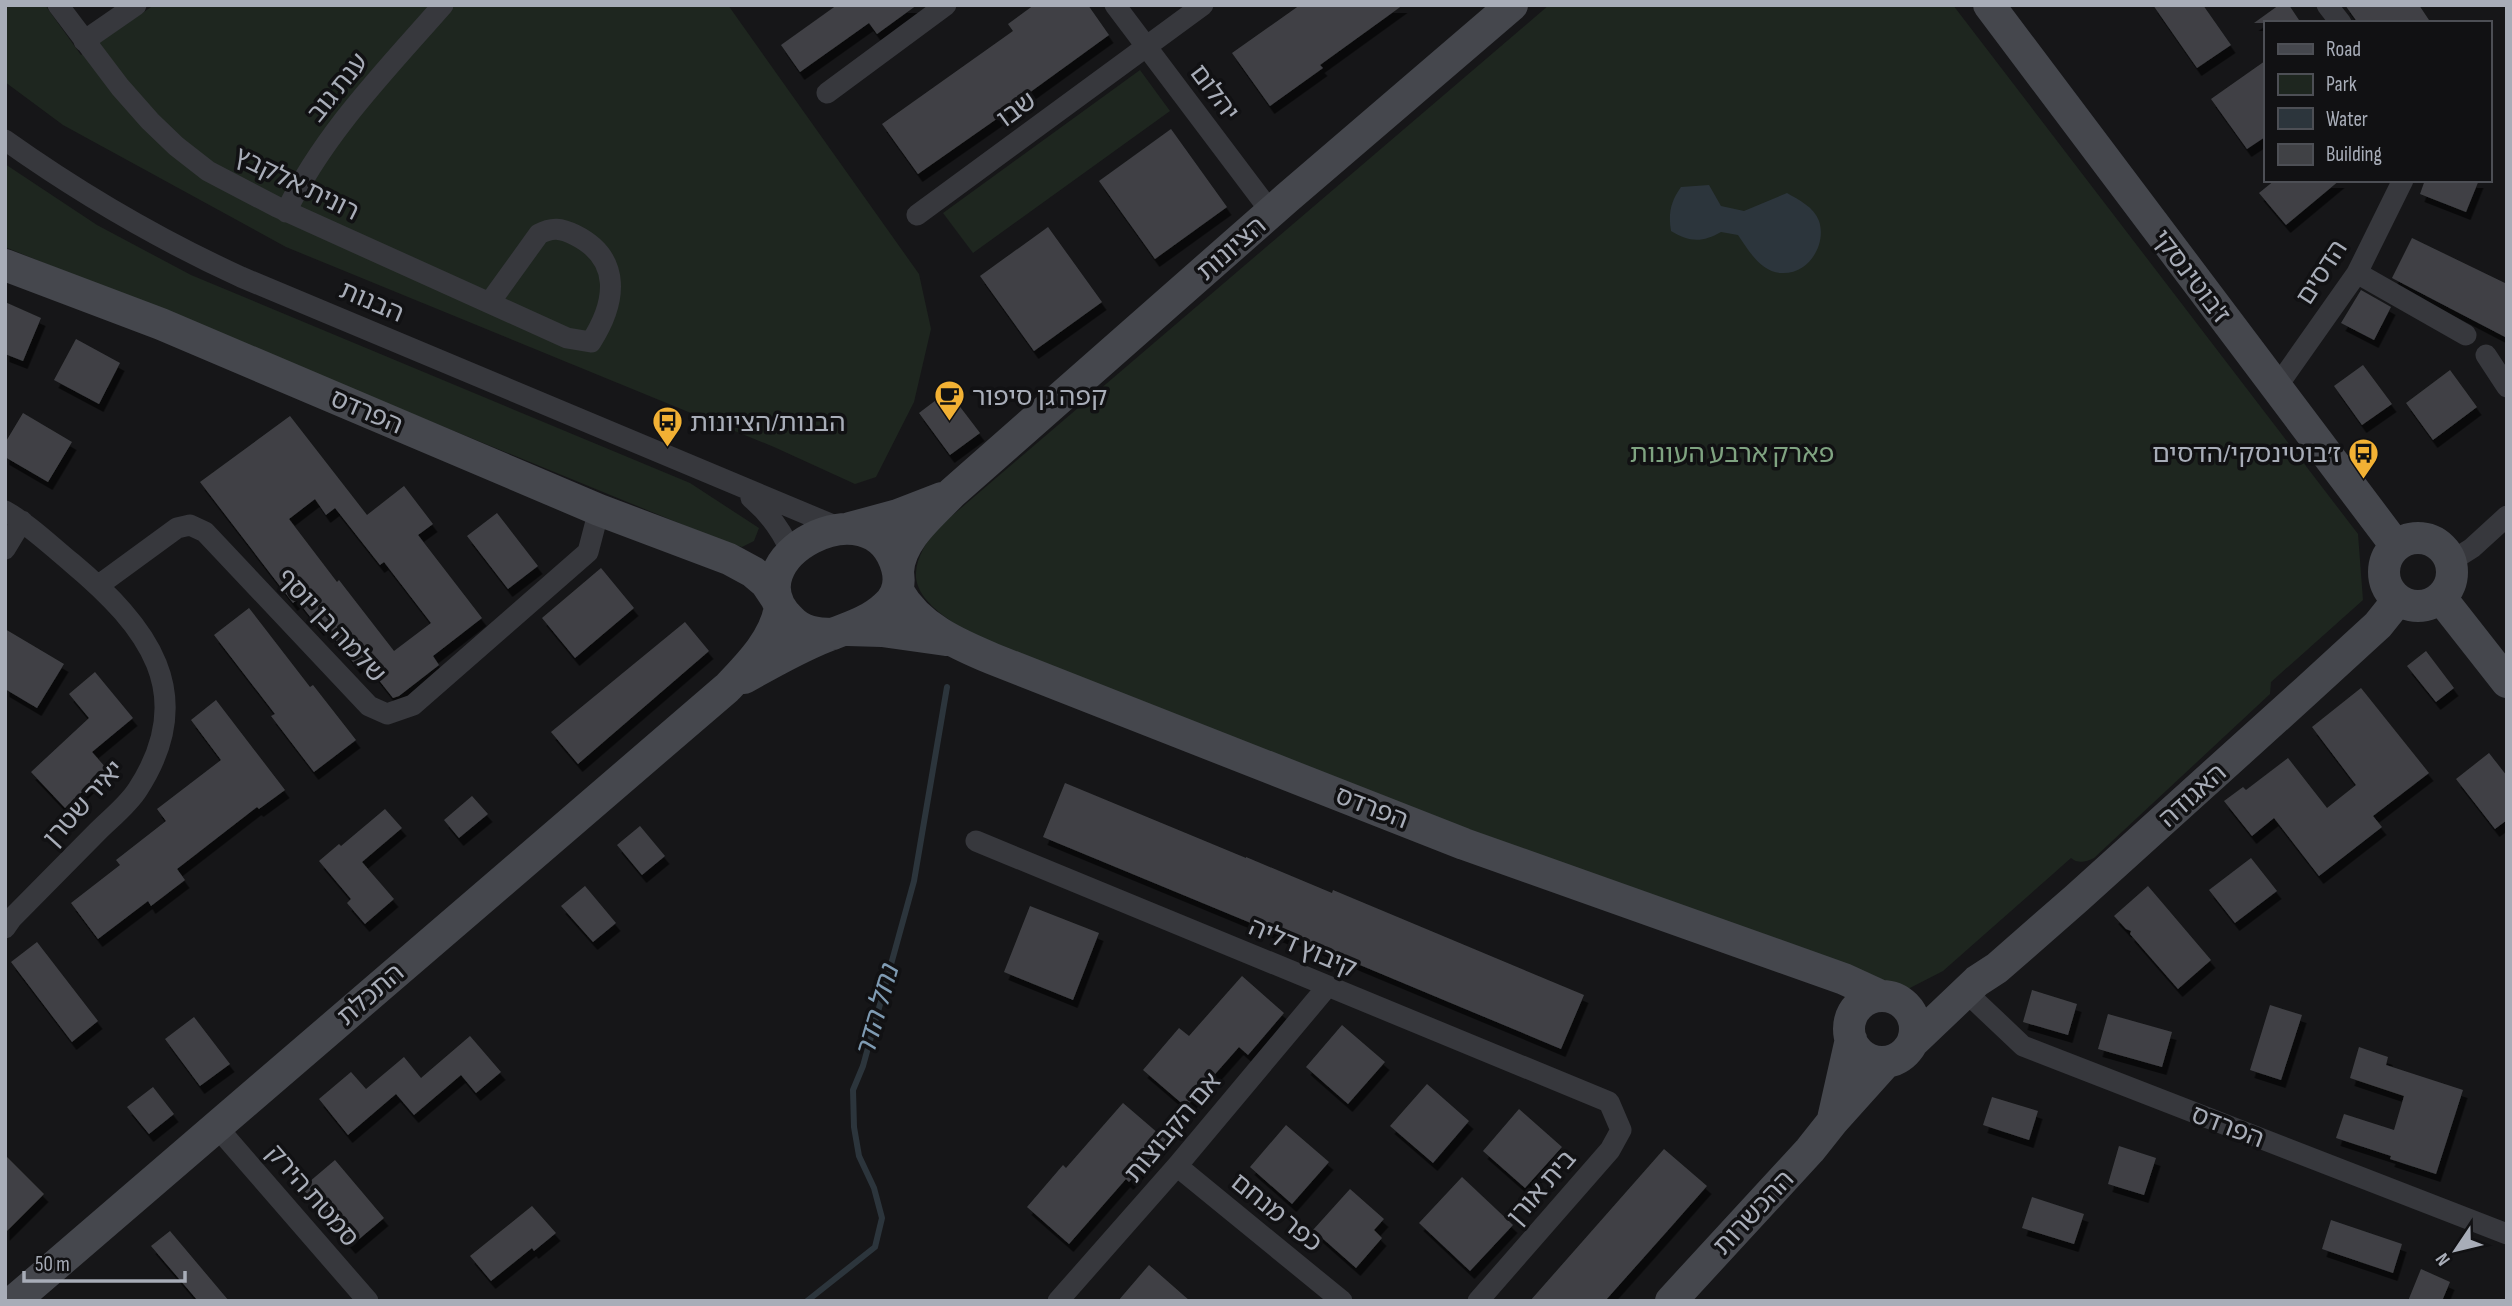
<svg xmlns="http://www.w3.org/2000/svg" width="2512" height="1306" font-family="'Sofia Sans Condensed','Noto Sans Hebrew',sans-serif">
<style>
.green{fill:#1e261f}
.water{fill:#2c353c}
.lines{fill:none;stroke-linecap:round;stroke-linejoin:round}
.stream{stroke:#2c353c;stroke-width:6}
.building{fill:#404145;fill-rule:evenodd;filter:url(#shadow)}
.street{stroke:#37383d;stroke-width:21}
.secondary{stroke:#45474d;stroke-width:32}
.labels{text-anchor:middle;stroke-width:7;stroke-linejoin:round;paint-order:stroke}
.street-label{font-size:26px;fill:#a8adb8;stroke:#111113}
.poi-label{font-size:26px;fill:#a8adb8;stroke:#111113;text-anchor:start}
.park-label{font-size:26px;fill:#7fa381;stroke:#111113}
.water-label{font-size:28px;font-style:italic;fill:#7f9bb3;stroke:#111113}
</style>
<defs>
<filter id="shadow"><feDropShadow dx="4.5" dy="8" stdDeviation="0" flood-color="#0009"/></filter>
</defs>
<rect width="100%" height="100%" fill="#161618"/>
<path class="green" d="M5 5H45L81 55 154 5H728L919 274 931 329 914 402 876 477 855 484 774 447 286 247 63 125 5 82Z
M1549 5H1953L2358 534 2363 600 2271 682 2270 694 2094 858C2086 862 2078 864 2071 858L1943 971 1908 989 1891 993 994 647C969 631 913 606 916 572 917 557 926 544 933 532Z
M1140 70 1170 111 973 253 943 213Z
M5 164 97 225 191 275 690 483 759 528 754 541 742 547 725 542 5 247Z"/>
<path class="water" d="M1709 185 1721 206 1744 211 1787 193C1799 200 1814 207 1819 221 1827 245 1808 275 1781 273 1761 272 1748 250 1738 235L1721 232C1702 243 1689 242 1671 231 1668 213 1671 201 1681 187Z"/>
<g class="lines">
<path class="stream" d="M807 1301 875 1247 882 1218 874 1188 859 1156 854 1127 853 1090 863 1066 914 881 947 687"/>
</g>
<path class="building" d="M837 5H917L877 34 869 23 800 72 781 45Z
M1034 5H1088L1109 35 1029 93 1031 95 918 174 882 124 1013 31 1008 24Z
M1300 5H1403L1320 65 1323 68 1270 106 1232 53Z
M2153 5H2203L2231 45 2197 68Z
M2279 5H2289L2301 23H2254Z
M2345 5H2419L2431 23H2358Z
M2265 61V137L2247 149 2211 99Z
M1171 129 1227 207 1155 259 1099 181Z
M2275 180H2340L2286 225 2259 193Z
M2425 180H2479L2466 212 2420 194Z
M1048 227 1102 302 1034 351 980 276Z
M2412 238 2507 284V338L2392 278Z
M2361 290 2391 307 2374 340 2341 323Z
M5 302 41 318 23 361 5 354Z
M76 339 120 363 99 404 54 380Z
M2363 365 2392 404 2362 425 2334 386Z
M2450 370 2477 407 2433 440 2406 403Z
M948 391 980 433 950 455 919 413Z
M23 413 72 442 48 482 5 457V443Z
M290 416 367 515 404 486 433 524 418 535 482 618 433 656 439 665 399 696 393 698 363 660 356 666 324 625 319 628 297 600 293 603 200 482ZM315 499 326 515 335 508 380 565 384 562 431 623 394 651 339 580 337 582 289 519Z
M497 513 538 566 508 589 467 536Z
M601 568 634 608 575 658 542 618Z
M249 608 310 687 313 685 356 740 314 772 271 716 275 714 214 635Z
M685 622 709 651 578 764 551 732Z
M5 629 64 664 37 708 5 689Z
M2426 651 2454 688 2436 702 2407 666Z
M95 672 133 718 92 752 107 769 65 808 31 772 89 718 69 694Z
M2361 688 2429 773 2373 816 2382 827 2319 876 2274 818 2252 836 2224 801 2243 787 2246 790 2288 758 2327 808 2356 785 2312 727Z
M216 700 285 790 259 809 257 807 177 869 185 880 151 906 148 901 98 939 71 903 120 865 116 860 166 821 157 809 221 760 191 720Z
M2489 753 2507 776V820L2495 829 2456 779Z
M1065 783 1246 858V857L1332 893 1333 890 1584 995 1561 1049 1293 937 1292 940 1043 837Z
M472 796 488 814 459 838 444 820Z
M385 809 402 828 362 862 394 899 365 924 347 903 351 899 319 861 339 844 341 846Z
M640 826 665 856 642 875 617 845Z
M2251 858 2277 891 2235 923 2209 890Z
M585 886 616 923 593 942 561 906Z
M2148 886 2211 960 2178 989 2130 934 2131 931 2126 929 2114 916Z
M1030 906 1099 933 1073 1000 1004 972Z
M37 942 98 1021 72 1042 11 962Z
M1242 976 1284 1013 1248 1055 1239 1047 1186 1107 1143 1070 1179 1028 1189 1036Z
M2032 990 2077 1004 2068 1035 2023 1022Z
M2270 1005 2302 1015 2281 1080 2250 1070Z
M2108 1014 2172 1032 2162 1067 2098 1049Z
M194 1017 230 1064 200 1086 165 1039Z
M1342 1025 1385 1062 1348 1104 1306 1067Z
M470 1036 501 1072 476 1093 461 1075 414 1115 396 1094 348 1135 319 1099 351 1072 366 1089 404 1057 421 1078Z
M2359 1047 2388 1057 2386 1065 2463 1090 2436 1174 2390 1159 2391 1156 2336 1138 2344 1114 2394 1130 2404 1096 2350 1078Z
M1427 1084 1469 1121 1433 1163 1390 1126Z
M153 1087 174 1114 149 1134 127 1107Z
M1992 1097 2038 1111 2029 1140 1983 1125Z
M1123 1103 1166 1140 1129 1182 1126 1179 1069 1244 1027 1207 1063 1165 1066 1168Z
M1519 1109 1562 1147 1525 1188 1483 1151Z
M1286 1125 1329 1162 1292 1204 1250 1167Z
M2119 1146 2156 1158 2144 1195 2108 1184Z
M1664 1149 1707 1186 1670 1228 1605 1301H1530Z
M5 1155 44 1194 5 1233Z
M335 1160 384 1218 351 1246 302 1188Z
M1462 1177 1513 1225 1470 1271 1419 1223Z
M1350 1189 1384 1219 1374 1230 1382 1238 1356 1268 1313 1230Z
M2032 1197 2084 1214 2074 1244 2022 1228Z
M532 1206 556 1233 534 1251 532 1248 491 1281 470 1256Z
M2331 1220 2402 1244 2393 1273 2322 1249Z
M170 1231 229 1301H198L151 1246Z
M1149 1265 1190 1301H1118Z
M2421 1269 2450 1282 2442 1301H2408Z"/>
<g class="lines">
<path class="street" d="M58 5 120 87 150 121 176 146 208 171 277 207 567 338 591 342C616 303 623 259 575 235 561 228 552 227 539 234L490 302
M1115 5 1271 212
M2327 5 2341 23
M84 41 136 5
M827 93 946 5
M5 140C81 194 156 238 241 277L840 528
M286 212C323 134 387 69 443 5
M917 215 1203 5
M2357 273 2466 335
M2486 355 2507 387
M2276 388 2357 273 2403 180
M751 498C769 513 781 529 791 552
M5 511C30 525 50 545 72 563 147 626 200 693 138 789 128 805 111 818 98 831 69 860 41 889 12 918L5 928
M5 549 22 521
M2450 562 2472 548 2507 516
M99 585 177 528 190 525 205 532 369 706 387 714 413 705 588 552 599 510
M976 841 1609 1102 1621 1130 1610 1150 1478 1301
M1966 992 2023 1046 2507 1234
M216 1126 368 1301
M1177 1166 1342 1301
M1058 1301 1177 1166 1327 987"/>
<path class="secondary" d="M1989 5 2396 546
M5 265 161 324 599 510 729 559 753 572 766 583 776 598
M850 528 898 515 942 498
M2384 572a34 34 0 1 1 68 0a34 34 0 1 1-68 0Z
M898 572C899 540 932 514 952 493L1287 198 1512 5
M898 591C918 627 957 644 993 659L1464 844 1844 979 1881 996
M2441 598 2507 682
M848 630 882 631 946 640
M744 678C767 665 790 652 815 641 839 630 866 625 886 606 898 596 901 583 897 568 873 480 728 560 790 619 802 632 816 634 833 634
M1849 1029a33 33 0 1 1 66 0a33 33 0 1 1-66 0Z
M1912 1043 1977 981 1997 968 2077 898 2306 691 2378 625 2398 600
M1833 1119 1851 1039
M14 1301 727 688C749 665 775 639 780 607
M1671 1301 1810 1150 1833 1121 1886 1062"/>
</g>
<defs>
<symbol id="cafe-pin" viewBox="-11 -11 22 30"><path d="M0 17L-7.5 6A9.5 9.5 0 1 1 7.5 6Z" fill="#f2b134" stroke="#111113"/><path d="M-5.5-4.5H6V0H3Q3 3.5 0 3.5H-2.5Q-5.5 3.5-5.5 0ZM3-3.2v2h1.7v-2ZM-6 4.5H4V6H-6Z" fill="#111"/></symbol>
<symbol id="bus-pin" viewBox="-11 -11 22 30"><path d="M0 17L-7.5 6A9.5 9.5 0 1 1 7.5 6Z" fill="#f2b134" stroke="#111113"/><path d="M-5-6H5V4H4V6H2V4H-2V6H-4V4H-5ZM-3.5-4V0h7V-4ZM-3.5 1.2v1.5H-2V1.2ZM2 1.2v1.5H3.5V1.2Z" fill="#111"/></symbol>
</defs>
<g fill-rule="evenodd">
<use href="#cafe-pin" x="932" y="378" width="35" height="47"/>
<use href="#bus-pin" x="650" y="404" width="35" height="47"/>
<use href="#bus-pin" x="2346" y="436" width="35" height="47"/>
</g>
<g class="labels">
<g class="street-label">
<text transform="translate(337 87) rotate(-51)" y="9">ענת גוב</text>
<text transform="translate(1215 92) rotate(53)" y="9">יהלום</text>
<text transform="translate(1016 109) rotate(-36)" y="9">שבו</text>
<text transform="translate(297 183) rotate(26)" y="9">רונית אלקבץ</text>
<text transform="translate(1231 248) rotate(-41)" y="9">הציונות</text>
<text transform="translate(2321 272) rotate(-57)" y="9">הדסים</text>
<text transform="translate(2192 276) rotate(53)" y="9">ז'בוטינסקי</text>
<text transform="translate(372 301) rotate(23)" y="9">הבנות</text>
<text transform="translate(367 411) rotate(23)" y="9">הפרדס</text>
<text transform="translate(332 625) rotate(47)" y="9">שלמה בן יוסף</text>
<text transform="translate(2192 795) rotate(-42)" y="9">האגודה</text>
<text transform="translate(83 803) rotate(-48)" y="9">יאיר שטרן</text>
<text transform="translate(1372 807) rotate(21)" y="9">הפרדס</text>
<text transform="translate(1303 947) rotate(23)" y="9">קיבוץ דליה</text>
<text transform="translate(370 994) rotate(-41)" y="9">התכלת</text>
<text transform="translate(2228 1126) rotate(21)" y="9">הפרדס</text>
<text transform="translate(1172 1127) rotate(-50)" y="9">אם הקבוצות</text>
<text transform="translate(1541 1187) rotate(-49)" y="9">בית אורן</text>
<text transform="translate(313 1195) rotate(49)" y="9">סמטת הירק</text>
<text transform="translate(1277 1212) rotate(39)" y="9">כפר מנחם</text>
<text transform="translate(1753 1212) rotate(-47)" y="9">ההכשרות</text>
</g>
<g class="poi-label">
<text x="972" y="405">קפה גן סיפור</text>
<text x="690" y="431">הבנות/הציונות</text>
<text x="2341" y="462" text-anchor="end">ז׳בוטינסקי/הדסים</text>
</g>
<g class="park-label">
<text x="1732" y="462">פארק ארבע העונות</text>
</g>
<g class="water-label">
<text transform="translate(876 1011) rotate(-74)" y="10">נחל הדר</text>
</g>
</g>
<rect width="2512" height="1306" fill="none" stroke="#a8adb8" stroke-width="14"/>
<rect x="2264" y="21" width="228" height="161" fill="#111113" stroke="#4d4f55" stroke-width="2"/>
<rect x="2278" y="44" width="35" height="10" fill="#45474d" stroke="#4d4f55" stroke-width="2"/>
<text x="2326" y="56" font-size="21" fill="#a8adb8">Road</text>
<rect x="2278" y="74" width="35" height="21" fill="#1e261f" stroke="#4d4f55" stroke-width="2"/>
<text x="2326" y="91" font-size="21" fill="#a8adb8">Park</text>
<rect x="2278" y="108" width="35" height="21" fill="#2c353c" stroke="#4d4f55" stroke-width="2"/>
<text x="2326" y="126" font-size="21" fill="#a8adb8">Water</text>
<rect x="2278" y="144" width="35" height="21" fill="#404145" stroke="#4d4f55" stroke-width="2"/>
<text x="2326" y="161" font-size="21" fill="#a8adb8">Building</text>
<g transform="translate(2456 1250) rotate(235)" stroke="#111113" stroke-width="5" paint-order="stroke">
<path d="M0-5L12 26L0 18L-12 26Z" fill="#a8adb8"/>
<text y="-10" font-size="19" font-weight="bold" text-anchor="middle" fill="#a8adb8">N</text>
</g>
<path d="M24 1271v10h161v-10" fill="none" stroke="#a8adb8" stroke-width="3.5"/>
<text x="35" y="1271" font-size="21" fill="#a8adb8" stroke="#111113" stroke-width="5" paint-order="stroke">50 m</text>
</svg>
